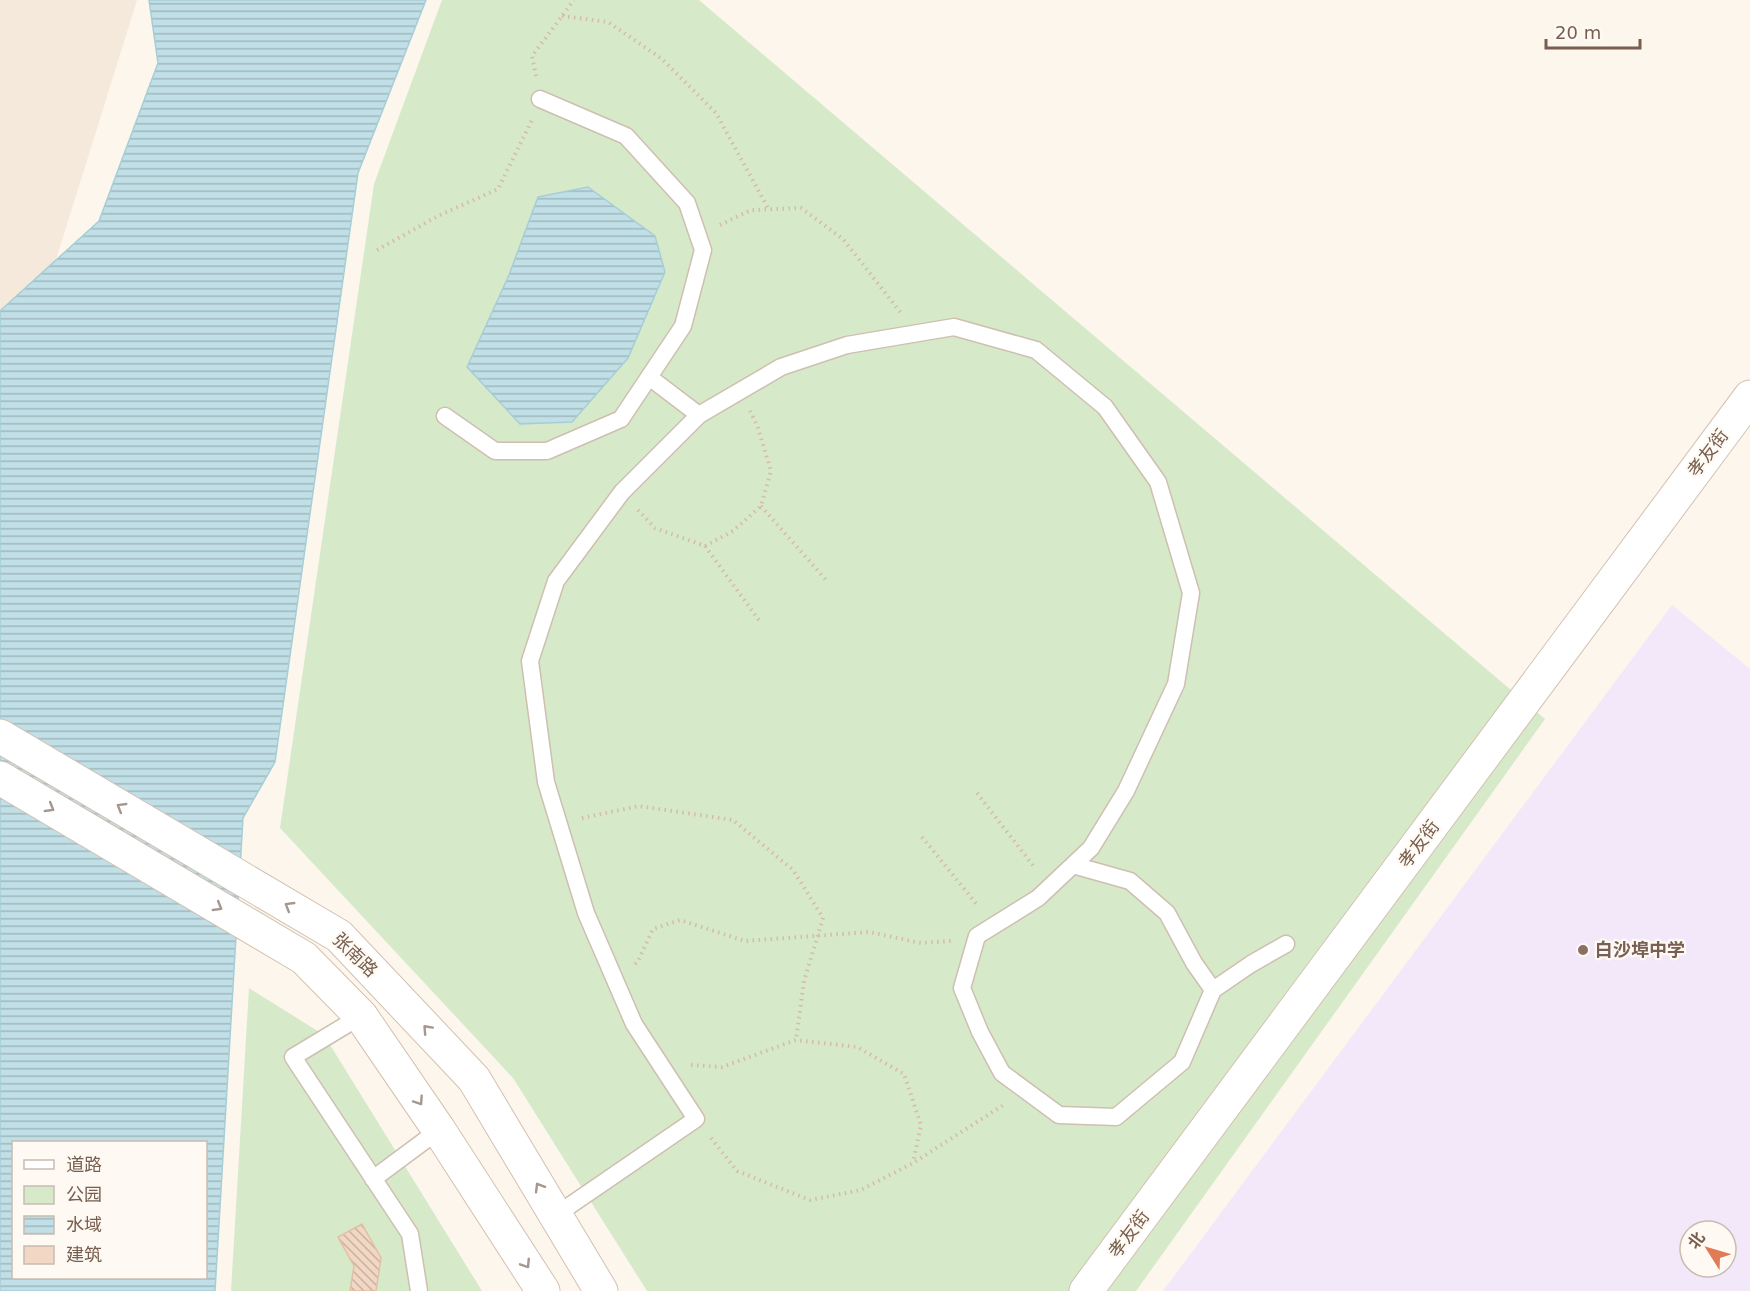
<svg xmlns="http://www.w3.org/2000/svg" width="1750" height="1291" font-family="'DejaVu Sans','Noto Sans SC',sans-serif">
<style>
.residential{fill:#f4e9da}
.education{fill:#f3e8f9;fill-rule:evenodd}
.park{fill:#d6eaca}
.water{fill:url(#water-rules);stroke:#a7ced7;stroke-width:1.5;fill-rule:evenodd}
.building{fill:url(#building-back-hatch);stroke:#e3bfa5;stroke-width:1.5}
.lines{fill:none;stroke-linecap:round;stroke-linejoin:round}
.lane-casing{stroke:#cebfb1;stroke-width:19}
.secondary-casing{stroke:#d4c1b1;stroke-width:35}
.path{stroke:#d6bba7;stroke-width:4;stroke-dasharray:1.5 4.5;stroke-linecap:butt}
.lane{stroke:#fff;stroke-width:16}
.secondary{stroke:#fff;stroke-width:33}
.oneway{stroke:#a7968d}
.education-dot{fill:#8d6e63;stroke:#fefaf3;stroke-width:2}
.labels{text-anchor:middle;stroke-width:4.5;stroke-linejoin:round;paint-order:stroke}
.street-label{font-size:18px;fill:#775e4f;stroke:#fefaf3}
.education-label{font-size:18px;font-weight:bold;fill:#785e54;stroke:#fefaf3;text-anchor:start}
</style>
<defs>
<pattern id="water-rules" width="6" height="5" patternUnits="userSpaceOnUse" patternTransform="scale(1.5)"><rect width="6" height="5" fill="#c0dfe6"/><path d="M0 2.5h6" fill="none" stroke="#a1b8bd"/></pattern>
<pattern id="building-back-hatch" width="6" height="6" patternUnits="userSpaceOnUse" patternTransform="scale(1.5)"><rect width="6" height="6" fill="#f1d7c4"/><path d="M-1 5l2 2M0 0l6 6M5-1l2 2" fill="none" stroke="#c8b2a2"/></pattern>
</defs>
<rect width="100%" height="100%" fill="#fcf6ec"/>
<path class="residential" d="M0 0H137L0 439Z"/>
<path class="education" d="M1672 605 1750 669V1291H1163ZM1690 1231H1726V1267H1690Z"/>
<path class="park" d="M442 0H699L1545 719 1136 1291H647L513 1078 280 828 374 184Z
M249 988 324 1035 482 1291H231Z"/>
<path class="water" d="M149 0H426L358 173 275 762 243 818 215 1291H0V311L99 221 158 63ZM14 1142H206V1278H14Z
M588 187 655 236 665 272 628 358 572 422 520 424 467 367 509 275 538 197Z"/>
<path class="building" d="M362 1224 381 1258 376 1291H350L354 1266 338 1237Z"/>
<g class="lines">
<defs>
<path id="lane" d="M649 377 699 415
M445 416 495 451H547L621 419 683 326 703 250 687 203 626 136 540 99
M1073 865 1130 881 1167 913 1194 963 1213 990
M361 1016 293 1057 410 1234 419 1291
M373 1179 439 1130
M556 1215 696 1119 634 1024 586 913 546 782 530 661 556 581 622 492 699 415 781 367 847 345 954 327 1036 350 1105 407 1158 482 1191 593 1176 684 1126 791 1091 848 1038 898 977 936 962 988 980 1032 1002 1073 1059 1115 1116 1117 1182 1062 1213 990 1251 964 1286 944"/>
<path id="secondary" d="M0 736 339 936 474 1079 601 1291
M0 778 304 958 361 1016 439 1130 543 1291
M1086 1291 1750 397"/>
</defs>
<use href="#lane" class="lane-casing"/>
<use href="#secondary" class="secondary-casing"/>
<path class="path" d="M562 16 608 22 662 59 716 113 769 210
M536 76 532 56 574 0
M720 225 751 210 801 208 843 239 901 313
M377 250 438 216 498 189 532 120
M761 506 826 580
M638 510 655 528 705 546 733 531 761 506 771 471 757 425 750 411
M705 546 761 623
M977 793 1035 868
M582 818 639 806 733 820 793 870 823 918 804 981 796 1040
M922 837 978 906
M635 964 638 961 653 929 680 920 745 941 869 932 921 943 951 941
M691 1065 722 1067 796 1040 857 1047 904 1074 921 1125 913 1162
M711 1138 737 1171 810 1200 861 1190 913 1163 1005 1104"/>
<use href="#lane" class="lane"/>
<use href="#secondary" class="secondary"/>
</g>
<defs><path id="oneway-chevron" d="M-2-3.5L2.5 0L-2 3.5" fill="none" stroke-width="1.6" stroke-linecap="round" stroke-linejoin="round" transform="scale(1.5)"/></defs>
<g class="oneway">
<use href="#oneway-chevron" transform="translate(121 807) rotate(-149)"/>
<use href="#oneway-chevron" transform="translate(50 808) rotate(31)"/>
<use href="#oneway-chevron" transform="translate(289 906) rotate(-149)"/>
<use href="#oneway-chevron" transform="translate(218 907) rotate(31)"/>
<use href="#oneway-chevron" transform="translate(427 1029) rotate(-133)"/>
<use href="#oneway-chevron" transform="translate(419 1101) rotate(56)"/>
<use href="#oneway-chevron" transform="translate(539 1187) rotate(-121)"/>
<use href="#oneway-chevron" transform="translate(526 1264) rotate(57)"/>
</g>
<circle class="education-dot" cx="1583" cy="950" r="6"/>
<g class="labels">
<g class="street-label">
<text transform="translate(1708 453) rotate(-53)" y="6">孝友街</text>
<text transform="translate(1419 844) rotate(-53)" y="6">孝友街</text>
<text transform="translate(355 955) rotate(44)" y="6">张南路</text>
<text transform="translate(1129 1234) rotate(-53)" y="6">孝友街</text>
</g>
<g class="education-label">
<text x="1595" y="956">白沙埠中学</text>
</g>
</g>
<rect x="12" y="1141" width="195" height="138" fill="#fefaf3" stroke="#c8bcb1" stroke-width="1.5"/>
<rect x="24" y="1160" width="30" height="9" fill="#ffffff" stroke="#c8bcb1" stroke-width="1.5"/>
<text x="66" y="1171" font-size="18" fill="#775e4f">道路</text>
<rect x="24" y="1186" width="30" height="18" fill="#d6eaca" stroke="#c8bcb1" stroke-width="1.5"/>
<text x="66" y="1201" font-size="18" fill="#775e4f">公园</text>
<rect x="24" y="1216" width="30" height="18" fill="url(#water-rules)" stroke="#c8bcb1" stroke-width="1.5"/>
<text x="66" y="1231" font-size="18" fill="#775e4f">水域</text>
<rect x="24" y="1246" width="30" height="18" fill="#f1d7c4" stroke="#c8bcb1" stroke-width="1.5"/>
<text x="66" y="1261" font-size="18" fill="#775e4f">建筑</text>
<g transform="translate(1708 1249) rotate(307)"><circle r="28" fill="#fefaf3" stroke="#c8bcb1" stroke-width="1.5"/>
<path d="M0-4.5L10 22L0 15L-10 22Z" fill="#e07a57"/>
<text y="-9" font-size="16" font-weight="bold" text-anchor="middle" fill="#775e4f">北</text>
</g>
<path d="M1546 39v9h94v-9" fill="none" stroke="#775e4f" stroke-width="3"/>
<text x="1555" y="39" font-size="18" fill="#775e4f" stroke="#fefaf3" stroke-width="4.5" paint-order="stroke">20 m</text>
</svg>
